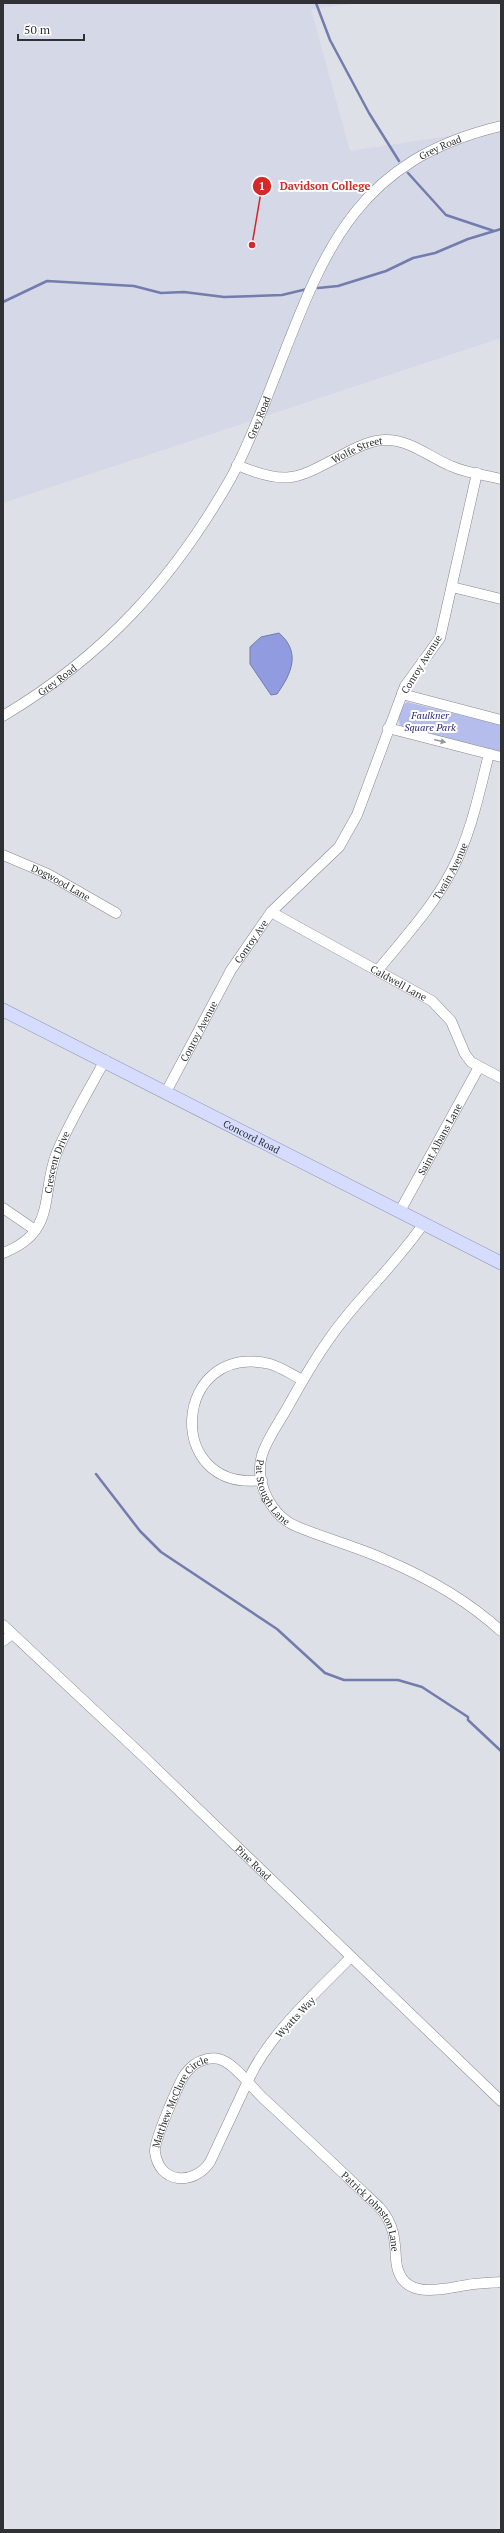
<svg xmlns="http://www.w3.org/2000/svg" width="504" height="2533" font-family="'PT Serif',serif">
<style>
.built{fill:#d5d8e7}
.green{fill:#b5bdec}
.water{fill:#909cdf;stroke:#737cac}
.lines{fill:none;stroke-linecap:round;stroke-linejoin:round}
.stream{stroke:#737cac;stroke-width:2.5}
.minor-casing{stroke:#888991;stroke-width:11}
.major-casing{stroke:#8a91b6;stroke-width:14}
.minor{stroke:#fff;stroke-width:10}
.major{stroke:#d6dcfd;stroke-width:13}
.oneway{fill:#98989a}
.labels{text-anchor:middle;stroke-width:4;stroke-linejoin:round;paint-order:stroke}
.street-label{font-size:10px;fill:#303134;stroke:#fff}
.park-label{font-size:10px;font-style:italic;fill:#2a2b79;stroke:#fff}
.leader{fill:none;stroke:#d62828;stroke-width:1.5}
.callout-dot{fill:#d62828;stroke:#fff;stroke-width:1.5}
.mark-label{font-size:12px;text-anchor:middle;font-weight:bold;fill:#fff}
.callout-label{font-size:11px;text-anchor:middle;font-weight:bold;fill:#d62828;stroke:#fff;stroke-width:4;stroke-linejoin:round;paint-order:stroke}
</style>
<rect width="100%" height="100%" fill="#dee0e7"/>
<path class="built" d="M3 3H360L311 9 350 151 501 128V338L3 503Z"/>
<path class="green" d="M407 702 501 725V752L403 728C395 721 399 708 407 702Z"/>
<path class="water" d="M279 633C301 652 292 673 277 694L271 695 250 664V647L261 637Z"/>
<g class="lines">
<path class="stream" d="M316 3 330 40 369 113 399 161
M408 173 446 215 494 231
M318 288 338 286 386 271 413 258 435 253 468 239 501 229
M3 302 47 281 134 286 161 293 184 292 224 297 282 295 307 289
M96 1474 140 1531 161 1552 277 1629 325 1673 344 1680H398L422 1687 468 1717V1720L501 1751"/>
<defs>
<g id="minor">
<path id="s1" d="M237 465C291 488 299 477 348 452 360 446 372 440 386 440 411 440 429 457 451 466 466 473 485 475 501 479"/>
<path d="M452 587 501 599"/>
<path d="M402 694 501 720"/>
<path id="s2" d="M3 716C105 655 173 580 231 478 245 452 256 424 267 397 320 264 345 163 501 126"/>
<path d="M388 728 501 757"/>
<path id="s3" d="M3 855 48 874 116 913"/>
<path id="s4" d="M271 912 432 1001 451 1021 465 1054 471 1062 501 1078"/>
<path id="s5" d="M378 970C404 938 433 907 452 870 471 834 479 793 489 754"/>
<path id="s6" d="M166 1092 231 970 271 912 339 847 357 815 405 686 440 638 477 473"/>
<path d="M3 1208 35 1230"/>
<path id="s7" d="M400 1211 479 1067"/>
<path id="s8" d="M424 1223C400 1258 371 1286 345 1318 322 1346 304 1378 286 1410 278 1424 267 1439 262 1455 254 1483 272 1517 298 1527 327 1539 357 1547 386 1560 426 1577 468 1601 501 1631"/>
<path id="s9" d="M3 1253C58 1232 40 1194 57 1152 70 1121 89 1090 105 1060"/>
<path d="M262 1480C163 1493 172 1341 270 1364 281 1367 292 1375 303 1380"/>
<path id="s10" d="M3 1625 144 1757 501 2101"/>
<path d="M3 1641 12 1634"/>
<path id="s11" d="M351 1957C316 1993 267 2036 247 2083L210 2162C194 2186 159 2184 155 2152 153 2143 179 2083 185 2074 189 2069 194 2063 201 2061 208 2058 217 2057 224 2061 237 2067 253 2089 264 2099 303 2135 342 2172 380 2208 394 2224 395 2239 396 2259 399 2302 441 2289 467 2285 478 2283 490 2283 501 2282"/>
</g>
<g id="major">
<path id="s12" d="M3 1010 501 1263"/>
</g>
</defs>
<use href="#minor" class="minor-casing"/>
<use href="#major" class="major-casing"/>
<use href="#minor" class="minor"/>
<use href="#major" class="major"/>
</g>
<defs><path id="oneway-solid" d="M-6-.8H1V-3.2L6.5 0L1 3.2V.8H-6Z"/></defs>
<use class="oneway" href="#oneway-solid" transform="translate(440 741) rotate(14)"/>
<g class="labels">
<g class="street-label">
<text dy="4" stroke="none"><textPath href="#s2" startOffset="736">Grey Road</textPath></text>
<text dy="4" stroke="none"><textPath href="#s2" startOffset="400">Grey Road</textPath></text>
<text dy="4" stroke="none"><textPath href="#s1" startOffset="128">Wolfe Street</textPath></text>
<text transform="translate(421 664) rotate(-58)" y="4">Conroy Avenue</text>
<text dy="4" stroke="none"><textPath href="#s2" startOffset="65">Grey Road</textPath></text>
<text dy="4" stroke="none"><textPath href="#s5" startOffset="123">Twain Avenue</textPath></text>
<text dy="4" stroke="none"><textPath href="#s3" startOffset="64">Dogwood Lane</textPath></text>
<text dy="4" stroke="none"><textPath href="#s6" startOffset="173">Conroy Ave</textPath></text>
<text dy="4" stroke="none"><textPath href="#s4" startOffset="146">Caldwell Lane</textPath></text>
<text dy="4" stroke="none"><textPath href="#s6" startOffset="69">Conroy Avenue</textPath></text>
<text dy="4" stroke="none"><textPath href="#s12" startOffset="279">Concord Road</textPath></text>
<text dy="4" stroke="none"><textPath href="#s7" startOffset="82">Saint Albans Lane</textPath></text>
<text dy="4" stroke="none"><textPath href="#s9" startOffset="112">Crescent Drive</textPath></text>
<text dy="4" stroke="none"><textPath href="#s8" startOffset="325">Pat Stough Lane</textPath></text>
<text dy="4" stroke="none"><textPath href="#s10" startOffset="345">Pine Road</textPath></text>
<text transform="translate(295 2017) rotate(-47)" y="4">Wyatts Way</text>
<text dy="4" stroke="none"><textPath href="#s11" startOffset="385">Matthew McClure Circle</textPath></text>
<text dy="4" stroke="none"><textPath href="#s11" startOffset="668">Patrick Johnston Lane</textPath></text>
</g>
<g class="park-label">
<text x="430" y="719">Faulkner<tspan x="430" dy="12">Square Park</tspan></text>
</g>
</g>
<path class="leader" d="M252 245L262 186"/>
<g class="callout-dot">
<circle cx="252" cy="245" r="4"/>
<circle cx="262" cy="186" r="10"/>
</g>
<g class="mark-label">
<text x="262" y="190">1</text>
</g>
<g class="callout-label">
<text x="325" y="190">Davidson College</text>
</g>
<rect width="504" height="2533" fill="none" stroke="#303134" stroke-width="8"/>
<path d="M18 34v6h66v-6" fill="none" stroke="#303134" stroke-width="2"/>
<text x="24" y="34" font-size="12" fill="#303134" stroke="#ffffff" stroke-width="3" paint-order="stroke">50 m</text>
</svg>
